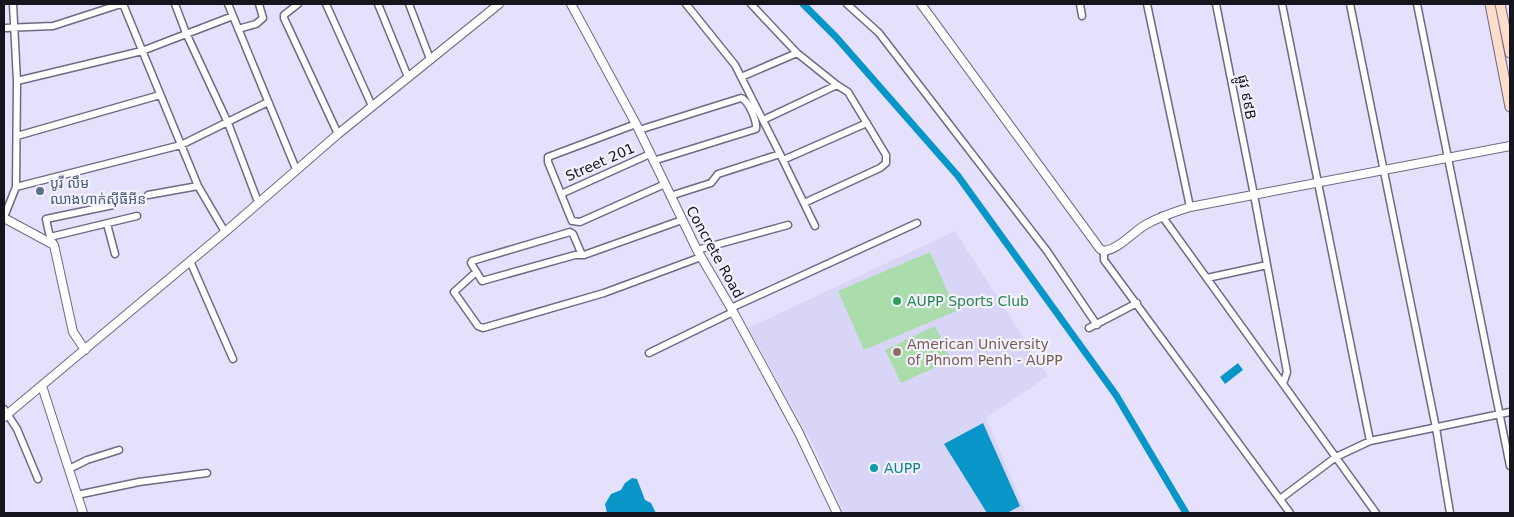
<svg xmlns="http://www.w3.org/2000/svg" width="1514" height="517" font-family="'DejaVu Sans','Noto Sans Khmer',sans-serif">
<style>
.built{fill:#d9d5f7}
.green{fill:#abdcab}
.water{fill:#0895c7}
.lines{fill:none;stroke-linecap:round;stroke-linejoin:round}
.canal{stroke:#0895c7;stroke-width:7}
.minor-casing{stroke:#6d6a82;stroke-width:9}
.tertiary-casing{stroke:#6d6a82;stroke-width:10}
.secondary-casing{stroke:#6d6a82;stroke-width:11}
.minor{stroke:#fff;stroke-width:6}
.tertiary{stroke:#fff;stroke-width:8}
.secondary{stroke:#fedeca;stroke-width:9}
.service-dot{fill:#5c6f8a;stroke:#f2f1fc;stroke-width:2}
.leisure-dot{fill:#2e9e5b;stroke:#f2f1fc;stroke-width:2}
.education-dot{fill:#8d6e63;stroke:#f2f1fc;stroke-width:2}
.culture-dot{fill:#0f9aa8;stroke:#f2f1fc;stroke-width:2}
.labels{text-anchor:middle;stroke-width:4.5;stroke-linejoin:round;paint-order:stroke}
.street-label{font-size:14px;fill:#16151e;stroke:#f2f1fc}
.service-label{font-size:14px;fill:#4e5e75;stroke:#f2f1fc;text-anchor:start}
.leisure-label{font-size:14px;fill:#27864d;stroke:#f2f1fc;text-anchor:start}
.education-label{font-size:14px;fill:#785e54;stroke:#f2f1fc;text-anchor:start}
.culture-label{font-size:14px;fill:#0d838f;stroke:#f2f1fc;text-anchor:start}
</style>
<rect width="100%" height="100%" fill="#e5e1fd"/>
<path class="built" d="M955 231 1048 376 986 418 1025 510 1017 513H844L812 443 748 328Z"/>
<path class="green" d="M930 252 956 311 864 350 838 291Z
M935 326 951 360 901 383 885 350Z"/>
<path class="water" d="M1238 363 1243 370 1225 384 1220 377Z
M983 423 1020 506 1007 513H987L944 444Z
M632 478 637 479 645 500 651 503 656 513H607L605 504 611 494 621 490 625 483Z"/>
<g class="lines">
<path class="canal" d="M803 4 836 37 958 176 1116 395 1186 513"/>
<defs>
<path id="minor" d="M123 4 198 186 225 232
M175 4 186 33 228 123 258 202
M228 4 296 169
M298 4 284 15V18L338 134
M326 4 372 106
M378 4 408 77
M409 4 430 59
M686 4 735 65 780 154 815 226
M751 4 797 53 837 85 848 92 886 155V163L880 168 804 203
M847 4 879 33 1047 251 1097 325
M1080 4 1082 16
M1147 4 1190 207
M1216 4 1254 195 1287 372 1283 384
M1282 4 1370 441
M1350 4 1436 428 1450 513
M1417 4 1510 466
M4 28 53 26 121 4
M238 29 256 24 263 18 259 4
M741 77 797 53
M17 81 142 51 233 16
M763 120 837 85
M636 124 548 157V162L572 221 580 222 665 184
M639 130 741 98C748 100 757 120 756 129L653 161
M17 136 160 95
M783 160 867 123
M16 187 181 145 268 102
M561 194 650 154
M148 195 198 186
M670 196 711 183 718 174 780 154
M1162 216 1376 513
M4 217 16 187 17 81 13 4
M107 224 115 254
M50 237 137 216
M54 245 49 233 46 219 113 205
M697 250 788 225
M1104 251V260L1290 513
M582 255 573 234 570 232 472 261 471 263 482 281 575 255H584L682 220
M190 261 233 359
M475 273 454 292 478 326 483 328 604 293 701 257
M1207 278 1267 265
M731 308 917 223
M1089 328 1137 303
M649 353 733 312
M4 409 17 429 38 479
M69 469 87 460 119 450
M77 495 139 482 207 473
M1280 499 1336 457 1370 441 1510 412"/>
<path id="tertiary" d="M571 4 636 124 697 250 731 308 799 433 837 513
M921 4 1100 249 1104 251C1119 249 1132 233 1145 225 1159 217 1174 212 1190 207L1510 146
M4 218 54 245 73 332 85 350
M42 386 83 513
M4 417 225 232 338 134 499 4"/>
<path id="secondary" d="M1490 4 1510 107
M1500 4 1510 53"/>
</defs>
<use href="#minor" class="minor-casing"/>
<use href="#tertiary" class="tertiary-casing"/>
<use href="#secondary" class="secondary-casing"/>
<use href="#minor" class="minor"/>
<use href="#tertiary" class="tertiary"/>
<use href="#secondary" class="secondary"/>
</g>
<circle class="service-dot" cx="40" cy="191" r="5"/>
<circle class="leisure-dot" cx="897" cy="301" r="5"/>
<circle class="education-dot" cx="897" cy="352" r="5"/>
<circle class="culture-dot" cx="874" cy="468" r="5"/>
<g class="labels">
<g class="street-label">
<text transform="translate(1247 97) rotate(79)" y="5">ផ្លូវ ៩៩B</text>
<text transform="translate(600 162) rotate(-24)" y="5">Street 201</text>
<text transform="translate(715 252) rotate(61)" y="5">Concrete Road</text>
</g>
<g class="service-label">
<text x="50" y="188">បូរី លឹម<tspan x="50" dy="16">ឈាងហាក់សុីធីអីន</tspan></text>
</g>
<g class="leisure-label">
<text x="907" y="306">AUPP Sports Club</text>
</g>
<g class="education-label">
<text x="907" y="349">American University<tspan x="907" dy="16">of Phnom Penh - AUPP</tspan></text>
</g>
<g class="culture-label">
<text x="884" y="473">AUPP</text>
</g>
</g>
<rect width="1514" height="517" fill="none" stroke="#16151e" stroke-width="10"/>
</svg>
